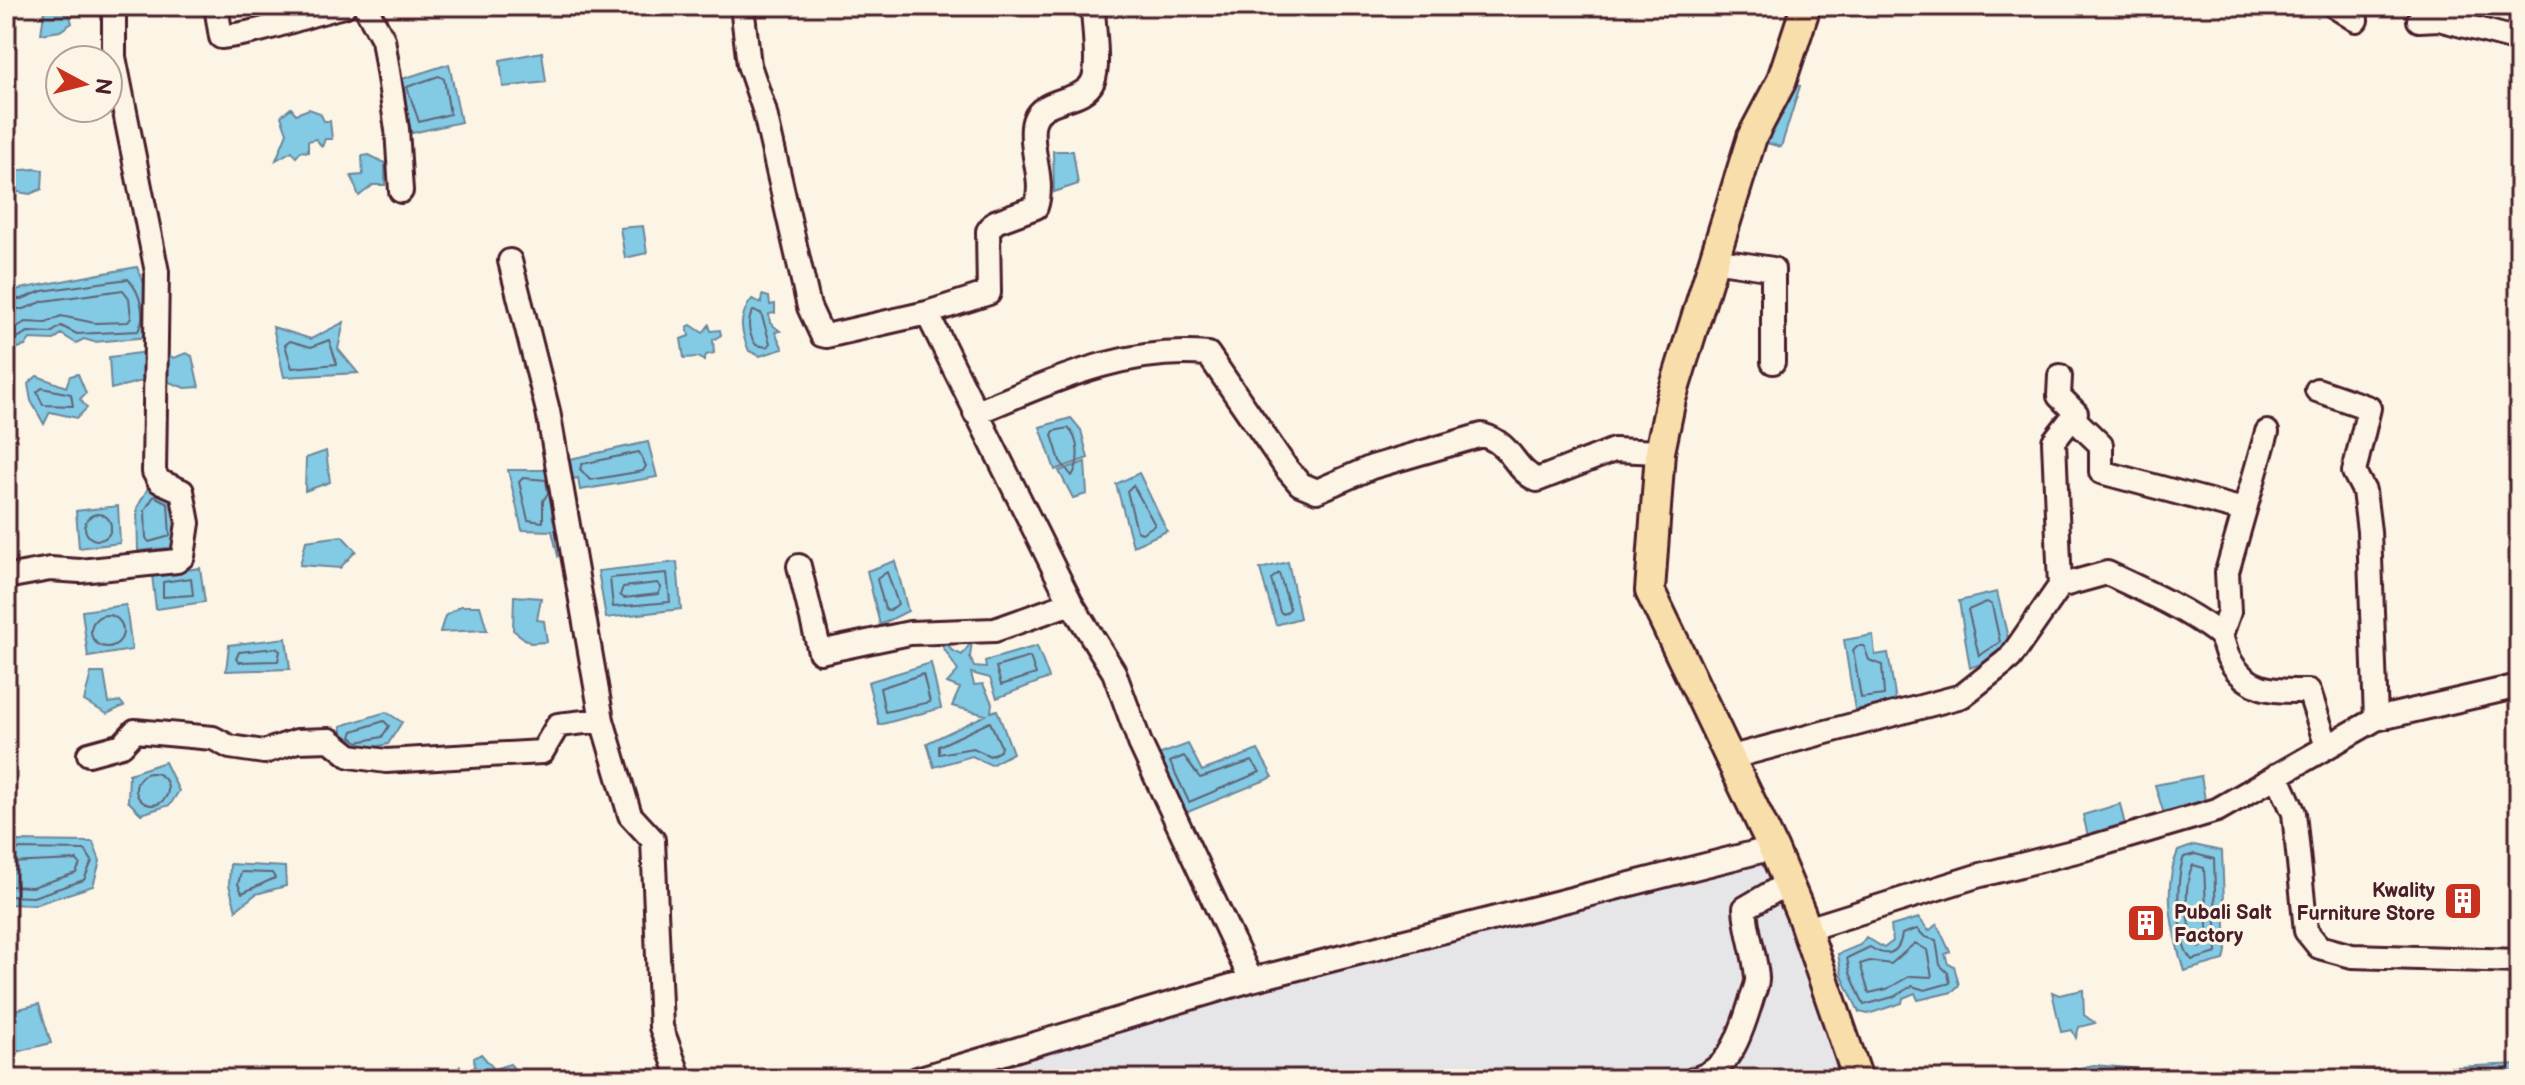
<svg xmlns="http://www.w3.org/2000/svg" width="2525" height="1085" font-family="'Balsamiq Sans',sans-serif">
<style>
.built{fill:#e6e6e9}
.water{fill:#83cae4;stroke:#6c869a;stroke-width:2}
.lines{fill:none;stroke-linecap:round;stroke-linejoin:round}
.shore{stroke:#616375;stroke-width:2}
.minor-casing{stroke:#4a1f2b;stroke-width:28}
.major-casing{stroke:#4a1f2b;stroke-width:34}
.minor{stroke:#fcf5e5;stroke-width:22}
.major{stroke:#f8deab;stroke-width:28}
.labels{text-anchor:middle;stroke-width:6;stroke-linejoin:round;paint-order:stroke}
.poi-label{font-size:20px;font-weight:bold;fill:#4a1f2b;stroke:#fcf5e5;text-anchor:end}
</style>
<rect width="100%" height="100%" fill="#fcf5e5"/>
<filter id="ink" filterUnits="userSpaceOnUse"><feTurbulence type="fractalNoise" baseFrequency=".0125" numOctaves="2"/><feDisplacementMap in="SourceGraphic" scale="16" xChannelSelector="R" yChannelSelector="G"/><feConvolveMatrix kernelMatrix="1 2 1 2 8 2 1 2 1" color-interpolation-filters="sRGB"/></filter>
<g filter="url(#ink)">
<path class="built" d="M1771 853 1842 1079H896L1131 1013Z"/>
<path class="water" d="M45 6H67L72 23 60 31 41 34Z
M542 52 546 82 503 87 500 60Z
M449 64 461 122 412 133 396 81Z
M1782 82 1800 86 1781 147 1763 142Z
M291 108 296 114 309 109 320 113 324 121H330L332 139H325L322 147 316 139 308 141V152L301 151 296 157 292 151 276 160 287 133 281 116Z
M1053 151H1073L1078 184 1054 192Z
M369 155 385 163V185H373L359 196 351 176 363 175 362 156Z
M34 169 43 170 42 189 30 194 11 191 7 185 11 171Z
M643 226 647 253 625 258 620 228Z
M137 267 147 291 148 337 94 342 84 339 76 343 61 334 54 340 30 339 25 346 6 351 9 291Z
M762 295 769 297 770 305 775 304V313L769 314 770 323 780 331 775 332 783 349 760 356 749 351C740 330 738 317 752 299L761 303Z
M344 322 338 349 358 373 284 377 273 327 311 339Z
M691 325 703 333 709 325 711 331 720 330 721 335 713 340 714 353 706 355 704 361 699 357 684 358 681 339 689 336 687 327Z
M147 352 150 379 111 389 109 357Z
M186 353 192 356 199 387 185 388 169 382 166 354 174 358Z
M78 374 86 393 80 399 87 408 77 418 50 412 44 424 31 401 28 384 37 376 66 387 70 376Z
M1071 418 1081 430 1088 458 1055 470 1040 427Z
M648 442 657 477 580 490 578 478 568 480 565 460Z
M326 451 330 482 305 491 306 458Z
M1085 462 1087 494 1073 498 1059 471Z
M508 470H552L558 499 551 502 553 520 564 549 558 556 552 531 522 530Z
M1139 473 1167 531 1133 546 1116 484Z
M159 487 176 498 178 547 138 551 137 508 148 488Z
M118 506 120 543 79 548 76 511Z
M342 536 356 551 340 568 300 565 306 541Z
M895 561 908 611 880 625 867 571Z
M677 562 681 609 606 618 598 571Z
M1288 562 1300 618 1276 625 1260 569Z
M200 568 205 602 156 609 152 575Z
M1997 592 2010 646 1994 659 1970 668 1959 601Z
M514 596 541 598 537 620 544 621 547 642 530 643 513 630Z
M126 605 132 650 88 657 82 611Z
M461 606H480L487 630 440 632 445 616Z
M1873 635 1875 655 1888 653 1896 701 1855 710 1844 640Z
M286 638 290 669 226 671 229 645Z
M938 639H946L951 650 962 655 972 641 970 657 974 667 986 668 985 661 1037 646 1049 678 997 698 990 678 971 673 974 685 983 684 992 703 991 712 997 710 1013 753 991 765 972 756 934 767 927 743 986 715 952 706 960 688 947 683 958 671Z
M931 663 941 708 879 725 868 682Z
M91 673H104L109 703 120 701 124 706 107 714 84 701Z
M386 712 402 722 388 744 355 751 344 742 341 726Z
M1188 744 1202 771 1258 750 1273 777 1183 814 1158 755Z
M165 762 179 791 170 805 141 814 128 801 129 774Z
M2201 776 2205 800 2164 814 2155 785Z
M2120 804 2125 825 2088 836 2083 815Z
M13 841 93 842 100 861 93 886 34 905 6 904V847Z
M2194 845 2222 851 2226 951 2224 960 2184 971C2172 932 2162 888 2178 851Z
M230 864 285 867 286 886 256 894 236 910 229 885Z
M1919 918 1929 931 1937 924 1950 952 1945 954 1948 964 1954 966 1959 985 1952 992 1918 1000 1915 993 1903 998 1902 1003 1868 1014 1859 1012 1842 976 1838 954 1860 945 1866 937 1884 948 1893 941 1891 926Z
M2083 990 2084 1015 2095 1023 2079 1027 2076 1038 2072 1030 2061 1032 2052 992 2059 995Z
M39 1004 51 1043 16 1052 7 1012Z
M481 1054 494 1069 510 1064 516 1071 513 1079H470L459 1066 470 1071 475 1067 474 1058Z
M2519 1064V1079H2023L2094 1065 2234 1077Z"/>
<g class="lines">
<path class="shore" d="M439 76 444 79 450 114 419 122 407 87Z
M6 299H22L42 291 128 279C140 292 147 315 138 331L77 334 61 326 51 333 28 332 6 344
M6 309H24L44 301 123 290 129 298 131 318 128 322 95 323 61 316 46 323 25 322 6 334
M753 311 761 313 770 343 767 347 756 345C749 335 746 322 753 311Z
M290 341 311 347 329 340 337 364 292 368 285 345Z
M42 388 71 394 73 406 43 405 37 392Z
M1068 428C1080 439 1080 464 1072 476L1060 461 1052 435 1054 431Z
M639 452 646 466 643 471 590 480 580 469 582 464Z
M523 478 546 480 548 493 543 501V522L528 520 519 482Z
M1133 485 1155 525 1142 533 1137 531 1127 491Z
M154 496 168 503 170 536 149 542 146 538 145 510Z
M85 527a13 13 0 1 1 26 0a13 13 0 1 1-26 0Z
M887 572 898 604 889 611 885 609 877 579Z
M667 573 670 602 613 607 610 578Z
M1279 573 1290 609 1284 614 1280 612 1271 579Z
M191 578 193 595 163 597V582Z
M657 583 661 587 658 594 624 598 620 595 623 587Z
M1987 602 1992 605 2000 642 1979 656 1968 610Z
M91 631a16 16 0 1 1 32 0a16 16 0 1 1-32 0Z
M1857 646H1864L1869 660 1882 665 1884 695 1861 698 1853 650Z
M276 648 280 651 278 661 239 662 236 659 239 652Z
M1030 657 1036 674 1001 685 996 667Z
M923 674 930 702 885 712 880 688Z
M384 721 389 726 382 737 358 742 351 737 353 731Z
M990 722 1001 746 1000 751 990 756 973 748 939 754V746Z
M1184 756 1200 778 1252 761 1260 772 1189 802 1170 762Z
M136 789a16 16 0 1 1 32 0a16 16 0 1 1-32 0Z
M6 853 17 849 85 850 92 861 84 880 33 897 6 896
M2195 854 2214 859 2217 953 2192 960C2176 944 2175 878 2184 857Z
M6 863 77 860 80 864 76 873 32 887 6 886
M2193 865 2204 868 2208 943 2199 948C2185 935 2183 881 2193 865Z
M241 872 272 873 275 878 242 893 238 884Z
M1917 929 1925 937 1936 940 1940 965 1948 973 1950 983 1925 990 1912 986 1893 997 1864 1005 1850 973 1847 958 1870 947C1886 958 1899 955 1902 934Z
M1915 943 1927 950 1932 977 1910 976 1887 989 1869 993 1860 964 1870 961 1891 964Z
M2065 1079 2095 1073 2158 1079
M2356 1079 2519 1072"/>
<defs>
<path id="minor" d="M216 6 221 37C263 33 302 16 344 6
M365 6 383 39 397 129 401 191
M742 6 749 65 764 109 809 307 822 335 826 336 927 313 989 293 988 231 995 222 1036 207C1045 179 1030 154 1033 127 1036 95 1083 105 1093 81 1100 66 1093 24 1093 6
M2334 6 2356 20
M2419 20 2439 19 2519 40
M1713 260 1773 269V362
M510 261 548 411 602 720 630 815 653 840 661 1027 680 1079
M927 313 1071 603 1114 672 1140 743 1251 980
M2060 376 2059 396 2076 413 2054 441 2060 586 2107 573C2143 590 2184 608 2216 632 2225 639 2224 650 2229 659 2248 693 2275 691 2309 691L2327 747
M975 413C1051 382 1125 346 1208 354L1287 469 1300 484 1317 491 1372 467 1482 435C1513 444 1512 468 1537 480L1614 450 1660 452
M2073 418 2101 445V472L2243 510
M799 566 820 652 910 633 995 630 1071 603
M6 577 50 569 80 571 177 561 183 556 188 523 182 491 159 481 154 472 157 272 114 57V6
M2221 635 2229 612 2227 572 2267 432
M2376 719 2519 686
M89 754 122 745 135 731 213 738 230 747 264 752 297 741 330 740 350 756 386 761 542 752 558 725 602 720
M1728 758 1962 696 2010 658 2060 586
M2277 775 2294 813 2306 931 2319 947 2352 956 2519 961
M1807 929 1977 876 2088 848 2217 810 2376 719 2369 531 2364 491 2354 472 2369 408 2317 390
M917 1079 1251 980 1773 848
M1695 1079C1731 1069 1741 1033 1751 1001 1753 993 1758 984 1757 977 1755 953 1746 932 1745 908L1788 883"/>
<path id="major" d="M1806 6 1781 82 1752 137 1671 399 1660 452 1650 591 1773 848 1801 914 1858 1079"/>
</defs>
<use href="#minor" class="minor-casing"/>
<use href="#major" class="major-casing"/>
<use href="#minor" class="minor"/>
<use href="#major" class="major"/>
</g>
</g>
<defs>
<symbol id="building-square" viewBox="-11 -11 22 22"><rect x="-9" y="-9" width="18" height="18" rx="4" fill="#c8321e" stroke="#fcf5e5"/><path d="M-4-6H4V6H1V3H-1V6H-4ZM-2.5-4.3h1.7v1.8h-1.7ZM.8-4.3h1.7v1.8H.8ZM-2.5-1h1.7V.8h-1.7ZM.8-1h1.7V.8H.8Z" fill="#fff"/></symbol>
</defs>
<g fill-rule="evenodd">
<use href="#building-square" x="2441" y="879" width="44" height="44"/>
<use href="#building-square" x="2124" y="901" width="44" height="44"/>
</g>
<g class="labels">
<g class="poi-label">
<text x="2435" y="897">Kwality<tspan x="2435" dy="23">Furniture Store</tspan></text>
<text x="2174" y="919" text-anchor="start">Pubali Salt<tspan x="2174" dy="23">Factory</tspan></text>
</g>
</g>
<rect width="2525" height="1085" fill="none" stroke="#fcf5e5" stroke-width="32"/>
<rect x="16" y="16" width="2493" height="1053" fill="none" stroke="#4a1f2b" stroke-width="3" filter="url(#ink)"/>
<g transform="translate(84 84) rotate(97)"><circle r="38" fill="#fcf5e5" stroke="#b59f9b" stroke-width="2"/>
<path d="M0-6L14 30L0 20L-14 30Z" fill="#c8321e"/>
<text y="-12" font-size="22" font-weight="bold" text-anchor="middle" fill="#4a1f2b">N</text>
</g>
</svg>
